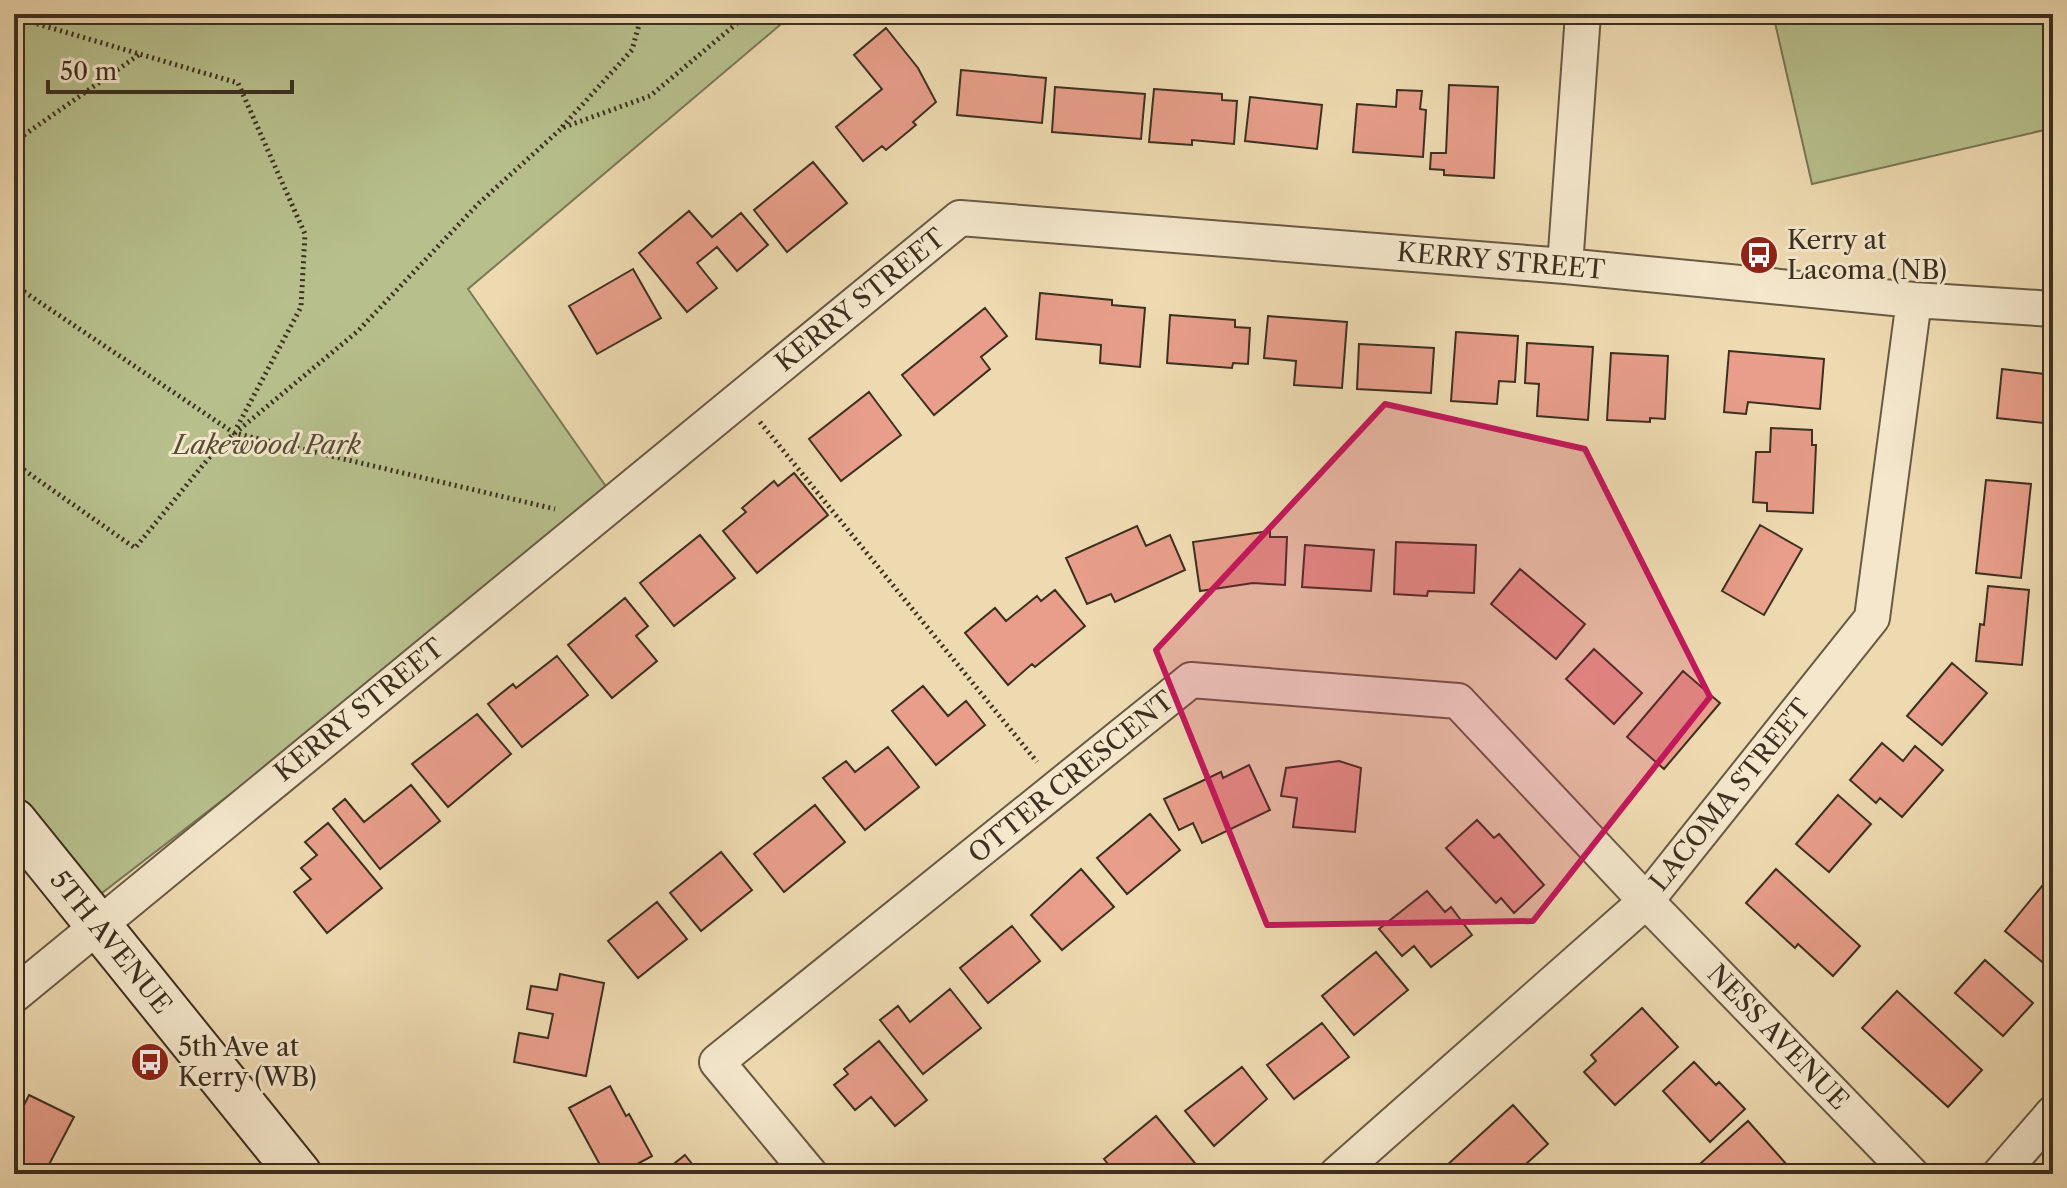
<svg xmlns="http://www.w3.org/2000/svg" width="2067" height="1188" font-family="'Libre Caslon Text',serif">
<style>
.green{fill:#b7c08d;stroke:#7a7856;stroke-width:2}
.building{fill:#e89e8a;stroke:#3d3020;stroke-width:2}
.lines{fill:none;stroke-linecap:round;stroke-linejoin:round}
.street-casing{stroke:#695a44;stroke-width:38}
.secondary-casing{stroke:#3d3020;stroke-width:48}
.path{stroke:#3d3020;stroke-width:5;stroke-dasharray:2 4;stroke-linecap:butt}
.street{stroke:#f4e7cc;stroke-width:34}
.secondary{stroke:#f4e7cc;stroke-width:44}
.marked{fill:#c2185b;fill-opacity:0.2;stroke:#c2185b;stroke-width:6;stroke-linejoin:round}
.labels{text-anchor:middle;stroke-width:6;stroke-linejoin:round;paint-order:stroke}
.poi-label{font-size:26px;fill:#3d3020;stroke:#f4e7cc;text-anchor:start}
.street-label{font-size:26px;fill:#3d3020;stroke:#f4e7cc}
.park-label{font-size:26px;font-style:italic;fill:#554d36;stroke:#f4e7cc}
</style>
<rect width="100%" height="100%" fill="#eedab1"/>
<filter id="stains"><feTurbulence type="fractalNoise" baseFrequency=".0025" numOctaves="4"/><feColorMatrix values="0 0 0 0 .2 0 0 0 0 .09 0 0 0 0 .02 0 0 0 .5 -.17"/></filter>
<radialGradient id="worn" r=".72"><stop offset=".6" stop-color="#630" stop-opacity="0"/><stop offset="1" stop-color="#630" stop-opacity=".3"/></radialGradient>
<path class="green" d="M14 14H793L468 289 614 498 76 913 14 836Z
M1773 14H2053V128L1812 184Z"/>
<path class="building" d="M886 28 918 68 936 102 913 122 916 125 886 150 882 146 863 161 836 127 882 89 854 55Z
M961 70 1046 78 1042 123 957 115Z
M1449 85 1498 87 1494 178 1444 175V170L1430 169 1431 153H1446Z
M1055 87 1145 94 1141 139 1052 132Z
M1154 89 1222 94V100L1237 101 1234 144 1192 140V145L1149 142Z
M1397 90 1422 91 1420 109 1426 110 1423 157 1353 152 1357 104 1396 107Z
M1250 97 1322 105 1317 149 1245 141Z
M813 162 847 203 787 252 754 210Z
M689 211 712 237 741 213 768 245 737 271 717 247 697 263 717 288 687 312 639 253Z
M633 269 661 318 597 354 569 306Z
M1040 293 1112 300V305L1145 308 1140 367 1100 363 1101 345 1036 339Z
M985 308 1007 336 981 357 990 369 934 415 902 375Z
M1170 315 1235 320V327L1250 328 1248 364 1233 363 1232 368 1167 363Z
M1268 316 1347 322 1342 388 1294 385 1296 361 1264 358Z
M1456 332 1518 336 1515 382 1499 381 1497 404 1451 401Z
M1527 343 1593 347 1588 420 1537 416 1539 384 1525 383Z
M1359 344 1434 348 1431 393 1357 389Z
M1729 351 1824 359 1820 409 1748 402 1746 414 1724 412Z
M1611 353 1668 356 1665 419 1650 418V422L1607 420Z
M2002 369 2053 375V424L1997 418Z
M869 392 901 435 841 481 809 439Z
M1771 428 1812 430V445H1816L1813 513 1767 511V503L1753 502 1756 452H1770Z
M794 473 828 515 757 573 723 531 746 512 742 508 774 481 778 486Z
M1986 480 2031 484 2021 578 1976 573Z
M1760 525 1802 549 1764 615 1722 591Z
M1137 526 1146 546 1170 535 1185 570 1115 602 1111 594 1087 604 1066 558Z
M1270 531V537H1287L1285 585 1253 583 1200 591 1193 542Z
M700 535 735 578 674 626 640 583Z
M1396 542 1476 545 1474 593 1428 591 1427 596 1394 594Z
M1305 545 1374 550 1371 591 1302 587Z
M1520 569 1585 624 1556 659 1491 604Z
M1988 586 2029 590 2022 665 1976 661 1980 624 1984 625Z
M1055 590 1085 626 1035 667 1032 664 1008 685 965 633 995 608 1006 621 1037 596 1041 601Z
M625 598 648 626 636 636 657 661 612 698 568 645Z
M1594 649 1642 693 1614 724 1566 679Z
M557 656 588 695 522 747 488 704 513 684 516 688Z
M1952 663 1987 693 1942 745 1907 716Z
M1683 671 1720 703 1664 769 1627 737Z
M923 686 948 716 966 701 985 725 936 765 892 711Z
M477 714 511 754 448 807 412 764Z
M1882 743 1903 761 1915 746 1943 770 1902 817 1880 798 1876 803 1850 780Z
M888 747 919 787 865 830 823 778 846 761 855 772Z
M1339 761 1361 768 1355 832 1293 827 1297 798 1281 796 1286 768Z
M1249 765 1270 810 1202 843 1193 823 1179 830 1164 799 1221 772 1223 778Z
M411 785 440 821 380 869 333 809 345 799 364 822Z
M1838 795 1871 824 1829 872 1796 844Z
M815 805 845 842 784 892 754 854Z
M1150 814 1180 850 1127 894 1097 858Z
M1477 820 1494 838 1499 834 1544 885 1514 913 1501 898 1496 903 1446 848Z
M328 823 382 888 327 933 294 892 311 879 301 868 317 855 305 842Z
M721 852 752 890 701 931 670 893Z
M1081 869 1114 907 1062 950 1031 915Z
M1776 869 1860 946 1833 976 1798 944 1795 948 1746 903Z
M2047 880 2053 885V971L2005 931Z
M1427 891 1445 912 1451 907 1472 935 1431 967 1414 946 1402 956 1379 929Z
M657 902 687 939 638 978 608 941Z
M1012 926 1040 961 988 1003 960 968Z
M1376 952 1408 990 1354 1035 1322 996Z
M1985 960 2033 1003 2003 1036 1955 993Z
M560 974 604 983 586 1076 514 1062 519 1033 548 1038 553 1014 527 1009 531 986 557 990Z
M950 989 981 1028 923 1074 880 1020 898 1006 910 1022Z
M1897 991 1982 1070 1948 1107 1862 1028Z
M1642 1008 1678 1047 1615 1105 1584 1072 1596 1061 1591 1055Z
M1322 1023 1349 1057 1294 1099 1267 1065Z
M879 1041 927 1100 895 1126 871 1097 855 1110 834 1085 848 1074 844 1069Z
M1694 1062 1716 1085 1719 1082 1745 1109 1710 1142 1663 1091Z
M1242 1067 1267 1099 1214 1146 1185 1111Z
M610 1086 626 1116 629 1114 652 1156 619 1174H605L569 1108Z
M29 1095 74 1117 44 1174H14V1125Z
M1513 1105 1548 1144 1515 1174H1453L1446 1166Z
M1156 1116 1204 1174H1178L1172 1168 1165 1174H1116L1104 1159Z
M1748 1121 1795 1174H1695L1692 1171Z
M685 1155 700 1174H661Z"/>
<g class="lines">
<defs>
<path id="street" d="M1565 266 1583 14
M14 995 960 218 1565 266 1914 300 2053 309
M810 1174 717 1062 1191 680 1458 701 1646 901 1911 1174
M1337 1174 1646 901 1872 618 1914 300
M2000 1174 2053 1113"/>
<path id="secondary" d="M14 821 299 1174"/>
</defs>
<use href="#street" class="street-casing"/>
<use href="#secondary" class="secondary-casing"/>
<path class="path" d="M14 17 238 83 305 234 301 307 236 429
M562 127 632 50 642 14
M14 142 140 54
M14 285 234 433 555 509
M760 422 1037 762
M14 463 135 548 217 448 358 331 479 203 562 128 650 96 748 14"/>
<use href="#street" class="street"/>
<use href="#secondary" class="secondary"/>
</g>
<path class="marked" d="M1385 404 1585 449 1710 697 1533 921 1267 925 1156 650Z"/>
<defs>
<symbol id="bus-disc" viewBox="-11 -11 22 22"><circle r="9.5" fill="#8f2418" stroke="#f4e7cc"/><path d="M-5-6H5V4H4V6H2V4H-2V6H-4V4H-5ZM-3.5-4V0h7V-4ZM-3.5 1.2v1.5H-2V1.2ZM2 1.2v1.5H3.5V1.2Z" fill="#fff"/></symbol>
</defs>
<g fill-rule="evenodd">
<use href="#bus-disc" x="1737" y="233" width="44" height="44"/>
<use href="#bus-disc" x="128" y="1040" width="44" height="44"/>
</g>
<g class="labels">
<g class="poi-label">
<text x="1787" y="249">Kerry at<tspan x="1787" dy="30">Lacoma (NB)</tspan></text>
<text x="178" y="1056">5th Ave at<tspan x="178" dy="30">Kerry (WB)</tspan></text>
</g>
<g class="street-label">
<text transform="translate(1501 261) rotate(5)" y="9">KERRY STREET</text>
<text transform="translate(860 300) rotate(-39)" y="9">KERRY STREET</text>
<text transform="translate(359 710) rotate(-39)" y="9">KERRY STREET</text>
<text transform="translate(1071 777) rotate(-39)" y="9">OTTER CRESCENT</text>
<text transform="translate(1730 795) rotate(-51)" y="9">LACOMA STREET</text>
<text transform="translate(111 942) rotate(51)" y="9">5TH AVENUE</text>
<text transform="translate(1778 1037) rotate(46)" y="9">NESS AVENUE</text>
</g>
<g class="park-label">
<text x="267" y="454">Lakewood Park</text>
</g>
</g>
<rect width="2067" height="1188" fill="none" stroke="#eedab1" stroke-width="48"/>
<rect x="16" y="16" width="2035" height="1156" fill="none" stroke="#3d3020" stroke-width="4"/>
<rect x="24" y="24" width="2019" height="1140" fill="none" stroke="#3d3020" stroke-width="2"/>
<path d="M48 80v12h244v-12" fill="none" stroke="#3d3020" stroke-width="4"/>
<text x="60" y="80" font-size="24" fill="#3d3020" stroke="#f4e7cc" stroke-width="6" paint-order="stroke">50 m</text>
<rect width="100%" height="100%" filter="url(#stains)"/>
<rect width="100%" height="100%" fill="url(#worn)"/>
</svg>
